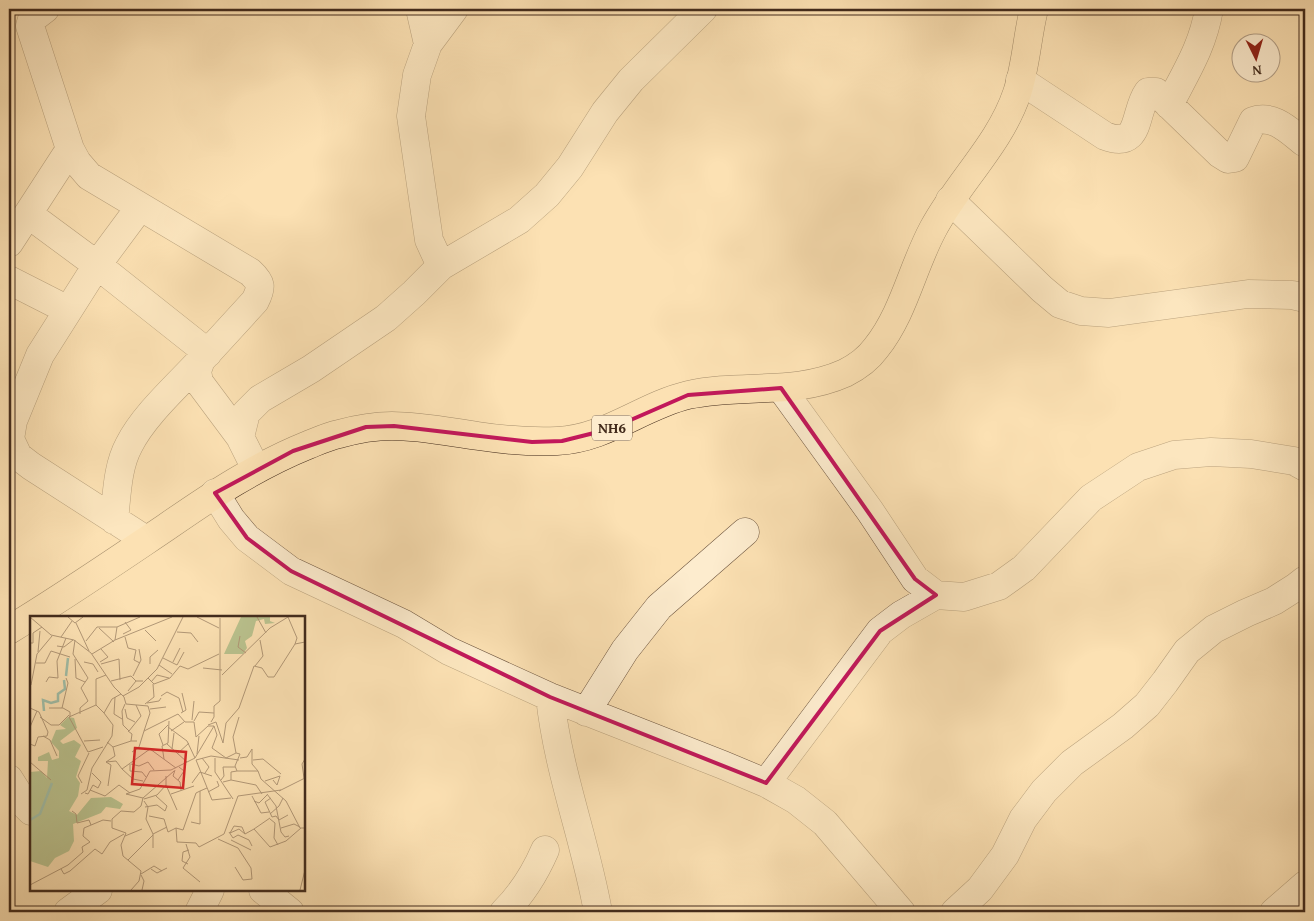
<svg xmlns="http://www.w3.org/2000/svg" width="1314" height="921" font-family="'Gentium Book Plus',serif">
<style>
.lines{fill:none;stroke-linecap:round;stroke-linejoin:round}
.minor-casing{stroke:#705842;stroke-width:29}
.highway-casing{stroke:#422b1c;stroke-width:29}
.minor{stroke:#fdecce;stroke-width:28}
.highway{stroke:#fce1b3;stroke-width:28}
.marked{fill:none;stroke:#c2185b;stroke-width:4;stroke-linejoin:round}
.labels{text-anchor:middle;stroke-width:4;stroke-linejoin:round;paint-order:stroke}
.shield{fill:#fdecce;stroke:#7a6551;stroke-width:1}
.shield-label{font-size:15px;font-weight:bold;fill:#422b1c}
.inset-river{fill:none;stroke:#a0bea8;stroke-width:2.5}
.inset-road{fill:none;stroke:#b29877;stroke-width:1}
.view{fill:#d62828;fill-opacity:0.15;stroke:#d62828;stroke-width:2.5}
.inset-edge{fill:none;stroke:#422b1c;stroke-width:2.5}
</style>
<rect width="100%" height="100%" fill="#fce1b3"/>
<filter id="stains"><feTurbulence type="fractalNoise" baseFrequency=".004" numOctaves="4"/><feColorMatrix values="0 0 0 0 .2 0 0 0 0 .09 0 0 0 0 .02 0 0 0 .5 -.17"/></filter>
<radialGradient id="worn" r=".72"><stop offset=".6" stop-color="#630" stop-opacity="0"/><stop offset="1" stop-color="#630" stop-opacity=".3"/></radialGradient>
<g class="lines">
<defs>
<path id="minor" d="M45 9 32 19 30 26 70 149 77 162 89 176 250 272C262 283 262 287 255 301L201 360 197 371 199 382 240 437
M420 9 428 44
M1020 80 1105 136C1142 150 1133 113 1148 92H1156L1220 154 1228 159 1235 158 1253 121C1274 114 1289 131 1305 143
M1169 105C1186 72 1203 46 1209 9
M950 200 1042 289 1060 304 1081 311 1109 313 1248 294 1292 295 1305 298
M140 207 97 265 40 355 13 421 10 439 18 456 31 466 146 540
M28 214 97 265 208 353
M9 243 70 149
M441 266 429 240 411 116 417 75 428 44 454 9
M9 280 68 310
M781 388 870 511 915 579 936 595 964 597 999 586 1024 568 1091 498 1138 467 1174 455 1211 452 1251 454 1294 461 1305 467
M256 469 240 437 246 413 260 399 311 369 386 318 414 293 441 266 519 220 547 195 570 167 605 112 631 80 703 9
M215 493 231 519 247 538 291 571 404 624 449 651 550 697 723 765 766 783 796 800 825 823 901 912
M114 520C117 495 117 467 129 445 144 415 178 385 201 360
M550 697C558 772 585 839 598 912
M586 712 625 650 659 607 745 532
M9 779 26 806 31 811
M766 783 880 631 901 615 936 595
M263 890 290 912
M68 912 98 890
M199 912 210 890
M504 912C522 894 535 873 545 850
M955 912 980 889 1005 855 1023 819 1044 791 1072 763 1123 726 1147 705 1165 682 1187 651 1214 629 1246 613 1274 601 1296 587 1305 580
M1274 912 1305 885"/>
<path id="highway" d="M9 630C62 598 113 563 165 528 211 496 256 466 308 445 318 441 329 436 339 434 357 429 374 426 392 426 421 426 449 432 478 436 504 440 531 442 557 441 606 439 642 406 688 395 741 383 794 396 845 373 857 367 868 359 876 348 904 313 912 268 933 229 958 182 1000 144 1017 93 1026 66 1027 37 1034 9"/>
</defs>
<use href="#minor" class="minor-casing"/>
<use href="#highway" class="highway-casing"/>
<use href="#minor" class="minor"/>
<use href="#highway" class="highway"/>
</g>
<path d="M0 0H1314V921H0ZM781 388 915 579 936 595 880 631 766 783 550 697 291 571 247 538 215 493 293 451 366 427 394 426 532 442 562 441 610 429 688 395Z" fill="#fce1b3" fill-opacity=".55" fill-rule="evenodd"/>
<path class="marked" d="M781 388 915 579 936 595 880 631 766 783 550 697 291 571 247 538 215 493 293 451 366 427 394 426 532 442 562 441 610 429 688 395Z"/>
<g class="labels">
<rect class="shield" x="592" y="415.5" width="40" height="25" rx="4"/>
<g class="shield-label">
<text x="612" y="433">NH6</text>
</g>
</g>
<g transform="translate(30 616)">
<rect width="275" height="275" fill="#fce1b3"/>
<path d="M211 1H240V5L245 7 235 8 234 3 226 5 222 20 215 25 217 32 213 38H194ZM38 101 44 102 47 112 30 125 33 128 44 124 51 129 45 141 51 145 46 161 50 167 48 180 39 195 47 199 61 182 81 181 93 188 90 193 76 191 71 197 43 208 44 225 39 235 25 242 18 251 0 245V156L11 155 17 162 18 145H8V141L19 136 22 144 29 142V135L21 126 26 114 36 113 30 109Z" fill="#bbc490"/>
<path class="inset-river" d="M36 60 38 42M14 95 13 84 21 87 28 85V78L35 73 34 64M0 204 10 198 22 167"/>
<path class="inset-road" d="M0 1 21 19 44 24 61 37 84 71 94 81 96 88 118 90 120 97 114 115 148 98 155 106H164L166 121 178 110H184L165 142 141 154 120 155 110 173 96 178 113 182 111 190 104 196 91 195 82 203V212L96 217 91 229 93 240 111 255 109 265 101 274M38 1 45 7 53 1M167 1 189 12M227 1 236 17M258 1 267 22 265 28M46 7 59 35M69 12 84 26M115 14 126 25M147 16 161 17 168 26M93 18 101 14 95 6M210 20 208 31 216 37M31 21 42 5M95 21 98 32 106 34 104 44 110 47M45 24 43 38 58 62 51 72 58 85 50 92V98M85 24 142 1M56 25 67 11H87L110 1M0 27H3V17L12 11M27 30 34 31 43 24M8 36 10 15M62 38 85 24 87 11M133 42 147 49 154 36M45 43 46 62 55 66M89 43 90 64M54 46 63 48 68 56M70 46 78 41 71 33M143 46 150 32M6 47H15L21 35 40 41M71 48 89 43M120 48V41L128 34M129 49 142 58M225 50 233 40 230 24M173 52 192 54M192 59 240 12 258 1M103 60 111 44 109 33M118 62 124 68 140 62 150 50 158 53 189 38M81 65 101 60 106 65M16 66 19 61 28 62 27 45 36 22M121 66 127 59 139 62M1 69 7 38 22 20M98 75 106 65H113M93 80 109 71 127 53 153 1M131 80 137 76 149 82 153 96M85 81 84 98 92 103M117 87 129 85 131 82M95 88 92 95 93 109 99 115 111 100 106 89M115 88 124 81 123 68M66 89V63L76 59M0 92 9 96 18 116 17 120 8 121 5 130 0 128M19 92H33L40 96V101M32 92 38 67 36 62M95 93 97 102 105 106M120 93 136 91M151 97 156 94 152 77M10 101 21 109H29L39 99M162 104 164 85M164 105 169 96 184 97M181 106 184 101V90L190 85V2M178 109 186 106 193 127 196 107 209 92 224 50 232 52 238 61H244L265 28 275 26M184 110 187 119 182 132 196 142 206 137 210 138 205 150 207 155H228L231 163 256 185 270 212H275M0 111 7 95M138 111 157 125 165 142M98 115 102 118 101 125H107M141 115 154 106M13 120 20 124 27 140M54 125 70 124M77 126 83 131 85 140 76 146 86 145 92 153 120 133 146 152M137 128 157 146M133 129 129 118 138 109M73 131 58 136 39 101 66 89 74 97M83 131 101 125M142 133 144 117M102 136 109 131 114 115M206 137 203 121 209 101M147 138 159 127M167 138 169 120M172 142 179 151 175 157M185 142V156L203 183M210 142 217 141 222 133V148L228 155M134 143 132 130 138 127 139 105M166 144 182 184 201 182M166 144 181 140 209 144M223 144 233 143 251 158M0 146 21 164M76 146 81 149 78 170M100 148V155L112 156 116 161M101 148 109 150 118 146 124 154M92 153 103 163 113 165M145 154 143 160 150 166 151 174M274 162 272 148 275 143M148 164 154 155 149 151M191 164 194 160 193 151H205M201 164 226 169 232 178M235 165 250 160 247 169 243 164M193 166 201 164V156L207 155M52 167 48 160 59 137M162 167 170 156 182 160M136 169 147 194M60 174 75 180 89 169 100 177M249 175 275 162M178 176 189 170 187 165M55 177 58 178 63 169 68 172 71 166 62 157M51 178 57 174 62 152 82 120 83 109 74 97 82 83 91 78M141 178 164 170M237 178 246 190 251 216 255 221 259 220M222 180 231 197 239 196M113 182 144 155M241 182 235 186 242 201 246 200 249 204 258 199M114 183 127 179 136 169V160M114 185 118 191 116 203 123 218V232M224 185 229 187 237 179M115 191 127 189 135 195 137 190 126 180M42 195 46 198 47 207 59 204 61 209M240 198 249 190 253 182M119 200 134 203 138 216 146 212 147 226 166 227 169 231 194 218 208 180 251 174M240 203 245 207 244 222 248 229M161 206 170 208V175L177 172M146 212 153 214 166 177 170 175M251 212 264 208 270 211M224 213 240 202M199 216 203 222 208 219 219 224 222 230M200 217 204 210 212 211 215 218 224 213 240 231 256 225 271 212M200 217 209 213 215 218M123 218 137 211M95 220 112 213M188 223 208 232 221 252 222 263 213 264 205 251M201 224 221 234M156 228 160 241 153 252 170 266M98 244 123 219M158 248 152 245 153 236 159 234M31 253 34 258 40 255 65 233 72 238 80 226 94 218M121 253 127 257 137 252M111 258 124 250 132 255M111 259 114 265 112 274M0 269 38 249 53 236 52 231 60 226 53 220 54 212 73 204 81 205M270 274 275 254"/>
<path class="view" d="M105 132 156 136 153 172 102 168Z"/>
<rect width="275" height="275" class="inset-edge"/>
</g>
<rect width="1314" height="921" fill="none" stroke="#fce1b3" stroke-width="30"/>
<rect x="10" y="10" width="1294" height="901" fill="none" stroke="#422b1c" stroke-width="2.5"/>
<rect x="15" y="15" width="1284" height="891" fill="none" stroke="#422b1c"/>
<g transform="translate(1256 58) rotate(175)"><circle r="24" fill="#fdecce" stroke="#b29f87"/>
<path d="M0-4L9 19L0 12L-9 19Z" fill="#8f2418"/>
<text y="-8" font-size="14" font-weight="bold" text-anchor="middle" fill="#422b1c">N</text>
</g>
<rect width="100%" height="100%" filter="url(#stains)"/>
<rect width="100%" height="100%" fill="url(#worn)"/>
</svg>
